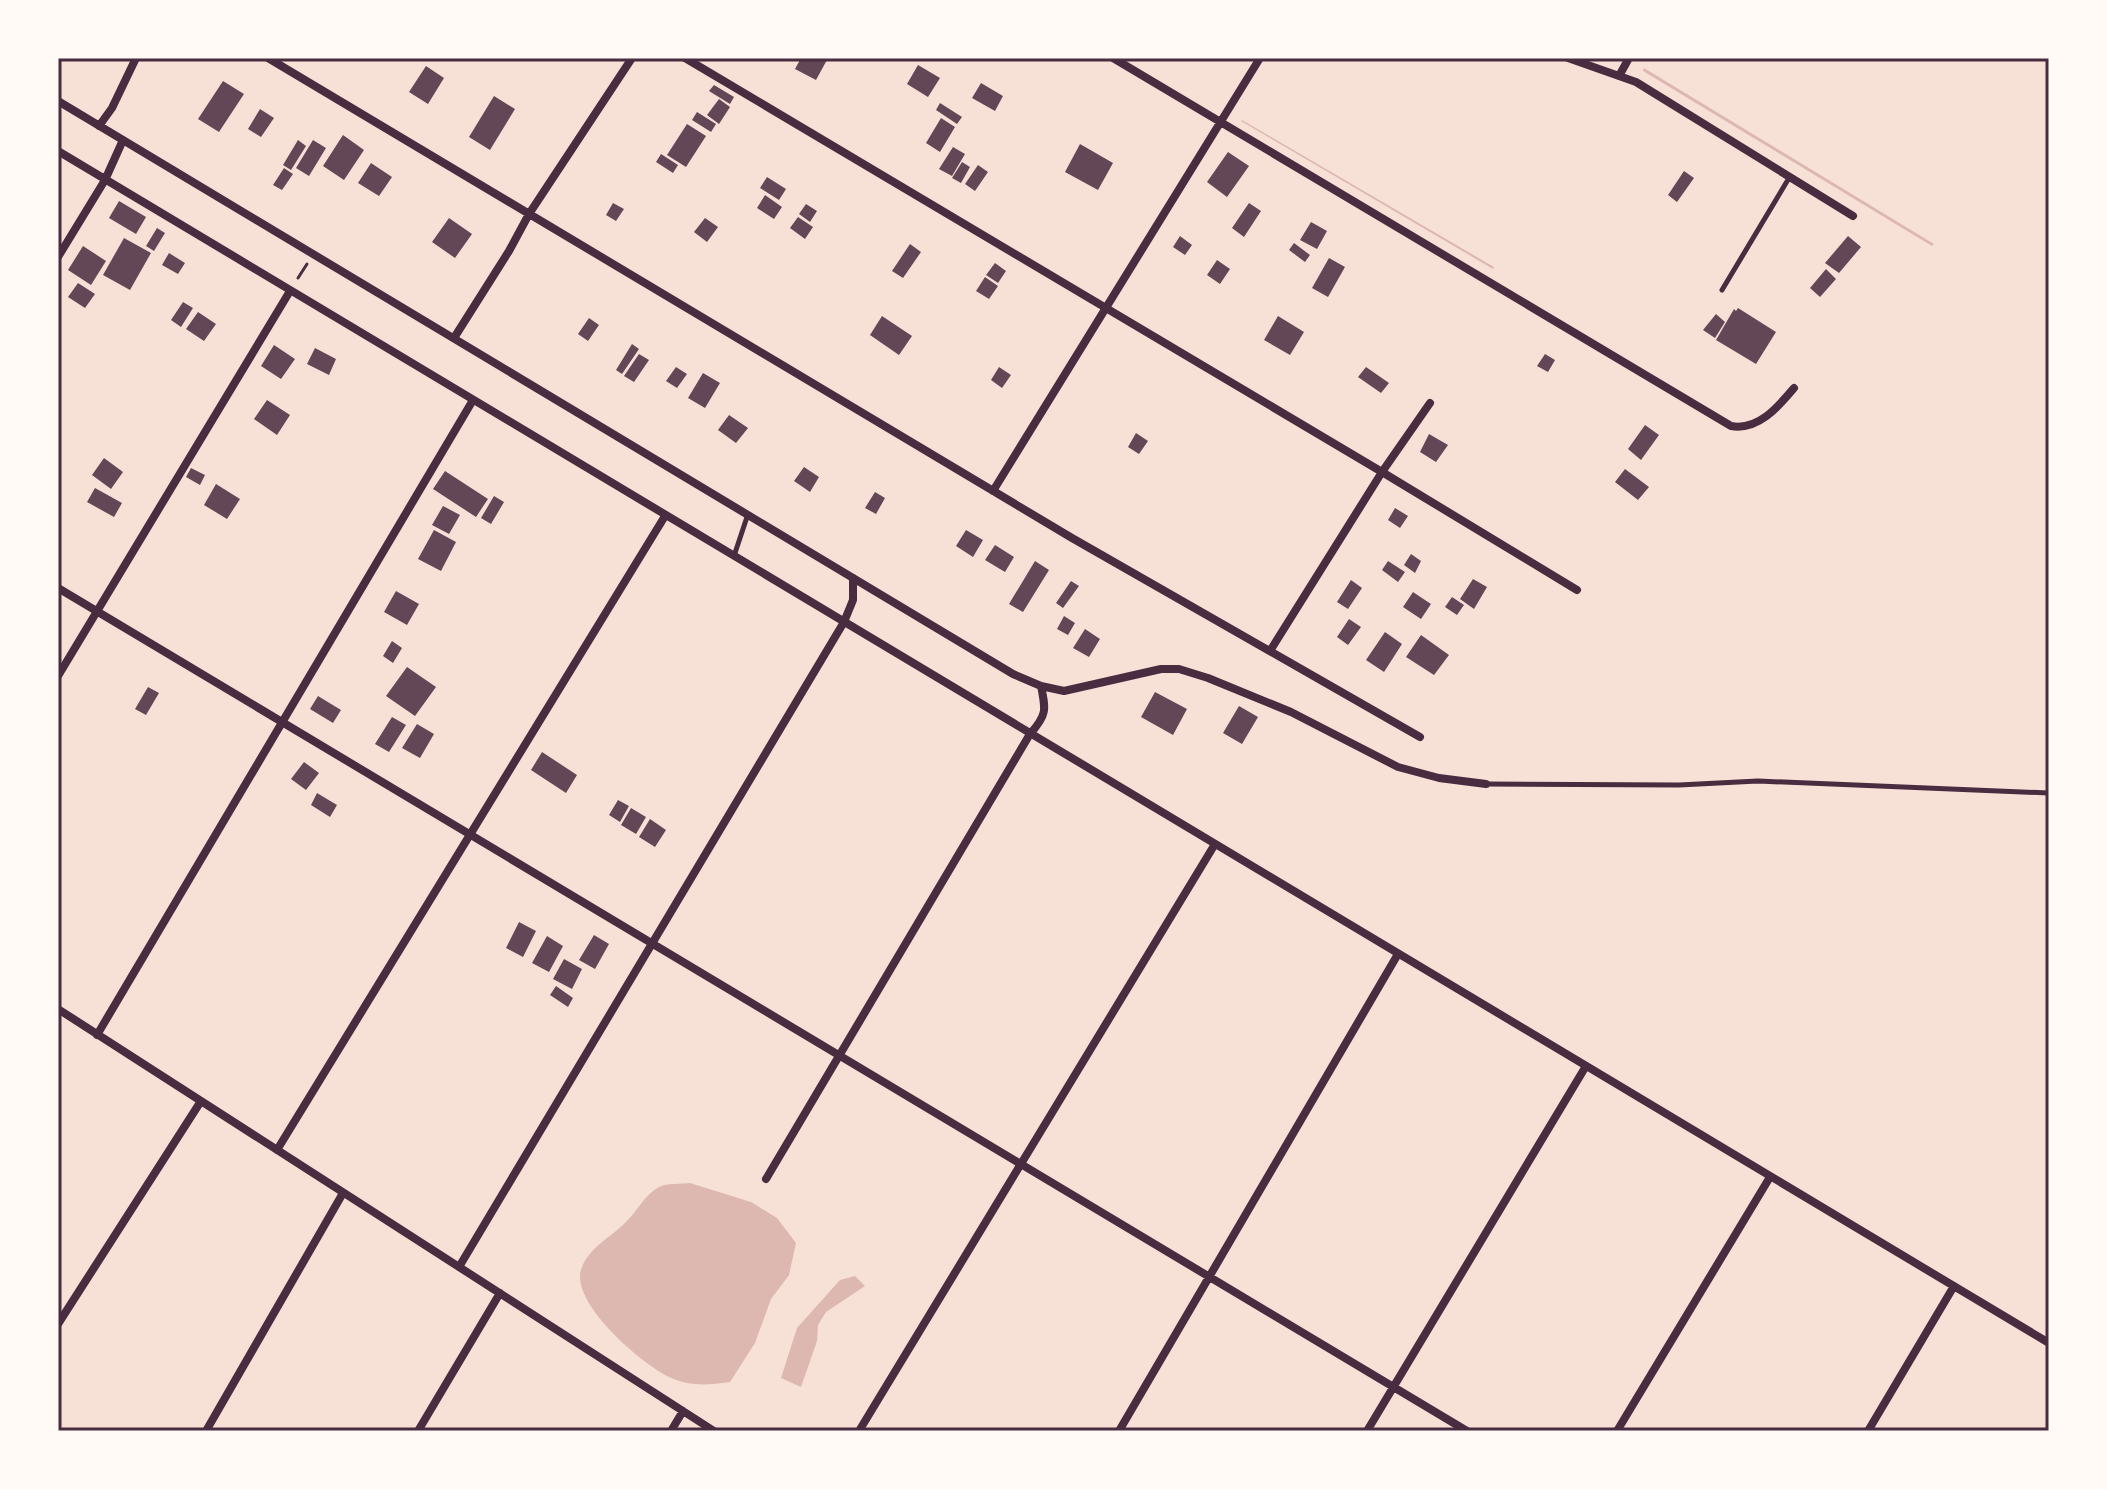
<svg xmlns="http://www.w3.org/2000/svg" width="2107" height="1489" font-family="Lato,sans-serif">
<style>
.water{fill:#dcb8b0}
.building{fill:#644757}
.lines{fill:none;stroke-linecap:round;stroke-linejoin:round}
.path{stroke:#4a2c40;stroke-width:3}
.service{stroke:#4a2c40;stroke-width:5}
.minor{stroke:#4a2c40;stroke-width:8}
.neatline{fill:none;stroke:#4a2c40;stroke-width:3}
</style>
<rect width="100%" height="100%" fill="#f7e1d7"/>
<path class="water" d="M1644 68 1934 244 1932 246 1643 71Z
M1242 120 1494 267 1493 269 1241 121Z
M690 1183 751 1202 777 1218 796 1243 789 1275 771 1299 755 1343 730 1382C708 1385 690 1387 669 1377 642 1364 567 1301 582 1267 590 1247 611 1237 625 1223 636 1213 645 1194 659 1187 667 1183 681 1184 690 1183Z
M855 1276 865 1286 826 1312 818 1325 817 1341 801 1387 781 1378 797 1328 840 1280Z"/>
<path class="building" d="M801 58H828L816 80 795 69Z
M918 65 940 78 928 97 907 84Z
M426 66 444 78 428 104 409 92Z
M223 81 244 94 219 132 198 119Z
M981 83 1003 96 995 111 972 98Z
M714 85 734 97 730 104 709 91Z
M494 96 515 109 490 150 469 137Z
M719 99 730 107 719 124 707 115Z
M940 103 962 117 957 124 936 110Z
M260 109 274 118 261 137 248 129Z
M697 112 716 124 711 132 692 120Z
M941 118 955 127 940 152 926 143Z
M687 124 706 136 686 167 667 155Z
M343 135 364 150 344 180 323 166Z
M298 140 306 146 291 170 283 165Z
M313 140 326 148 309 176 296 168Z
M1080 144 1113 163 1098 190 1065 172Z
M953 147 965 154 952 176 939 169Z
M1228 152 1249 166 1227 197 1207 182Z
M661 154 678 165 673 173 656 162Z
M962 162 970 167 961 183 952 178Z
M371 163 392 177 379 196 358 183Z
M978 165 988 172 975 191 965 184Z
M284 168 293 174 282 190 273 185Z
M1684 171 1694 178 1677 202 1668 195Z
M767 177 786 189 779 200 760 188Z
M765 195 782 207 774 219 757 208Z
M119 201 146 217 136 234 109 218Z
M613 203 624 209 616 221 606 215Z
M1249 203 1261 211 1244 237 1232 228Z
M806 204 817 211 810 222 799 214Z
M798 217 813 227 805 239 790 228Z
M449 218 472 234 455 258 432 242Z
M705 218 718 227 707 242 694 232Z
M1311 222 1327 231 1317 249 1300 240Z
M157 228 165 233 154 251 146 246Z
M1180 236 1192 245 1185 255 1173 247Z
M1848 236 1861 247 1839 273 1825 263Z
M124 238 151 253 130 290 103 275Z
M1294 243 1310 255 1305 262 1289 250Z
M910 244 921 252 903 278 892 271Z
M83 246 106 261 91 285 68 270Z
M169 253 185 263 178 274 162 265Z
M1329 258 1345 267 1328 297 1312 288Z
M1217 260 1230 269 1220 284 1207 275Z
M995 263 1006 271 998 283 986 275Z
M1826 269 1836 279 1820 297 1810 288Z
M985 277 998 286 989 299 976 291Z
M78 283 95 294 85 308 68 297Z
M183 302 193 308 181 327 171 320Z
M1738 308 1776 332 1756 364 1716 340 1734 309 1736 311Z
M198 312 216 324 204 341 186 329Z
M1716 314 1725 322 1715 338 1703 330Z
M882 316 912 336 899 355 870 335Z
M1278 316 1304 332 1290 355 1264 340Z
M589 318 599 325 588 341 578 334Z
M632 344 639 349 622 374 616 370Z
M274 345 295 359 281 379 261 366Z
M315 348 336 359 329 375 307 364Z
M639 354 649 360 634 382 624 376Z
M1545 354 1555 360 1548 372 1537 366Z
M676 367 687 374 677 388 666 381Z
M999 367 1011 375 1002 388 991 380Z
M1366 367 1389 383 1381 393 1358 377Z
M703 373 720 383 705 408 688 398Z
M267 400 290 415 277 435 254 419Z
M729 415 748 428 736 443 718 430Z
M1645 425 1659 435 1641 460 1628 449Z
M1136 433 1148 441 1139 454 1128 447Z
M1429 434 1448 445 1436 462 1420 452Z
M104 458 123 472 111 489 92 475Z
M804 467 819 477 810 492 794 481Z
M191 468 205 475 200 485 186 477Z
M1625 469 1649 487 1638 500 1615 482Z
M445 471 488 499 476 517 433 489Z
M216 484 240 499 227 519 204 505Z
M95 488 122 503 114 517 87 502Z
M875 492 885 498 876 514 865 508Z
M494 496 504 502 491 524 481 518Z
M443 506 460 515 449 534 432 525Z
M1395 508 1408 516 1400 528 1388 520Z
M434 530 456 542 441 571 418 559Z
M966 530 983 540 973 557 956 546Z
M995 545 1014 557 1005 572 985 560Z
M1411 554 1421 561 1415 573 1404 565Z
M1035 561 1049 570 1023 612 1009 604Z
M1388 561 1405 572 1398 582 1382 570Z
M1473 579 1487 587 1474 609 1460 599Z
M1351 580 1362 588 1348 609 1337 602Z
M1071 581 1079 586 1063 608 1056 603Z
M396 591 419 604 407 625 384 612Z
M1413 592 1431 604 1421 619 1403 607Z
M1452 597 1464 605 1457 615 1445 607Z
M1064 616 1075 623 1068 635 1057 629Z
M1349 619 1361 627 1348 645 1337 637Z
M1085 629 1100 639 1089 657 1073 648Z
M1385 632 1402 644 1384 672 1366 660Z
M1421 635 1449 655 1434 675 1406 657Z
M392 641 402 648 393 663 383 656Z
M407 667 436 687 415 716 386 696Z
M148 687 159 693 146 715 135 709Z
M1155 692 1187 709 1173 735 1141 717Z
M318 696 341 710 333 723 310 709Z
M1239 706 1258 717 1242 744 1223 733Z
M392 717 406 725 389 752 375 744Z
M417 724 434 734 420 758 402 748Z
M542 752 577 775 566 793 531 770Z
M304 762 319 773 306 790 291 779Z
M317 793 337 805 330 817 311 805Z
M618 800 629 806 620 822 609 815Z
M631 808 646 817 636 834 621 825Z
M650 819 666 830 655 847 639 837Z
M519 922 536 931 523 957 506 948Z
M594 935 609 944 595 969 579 960Z
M547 936 563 946 549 972 532 963Z
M564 959 582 969 572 989 553 979Z
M556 986 573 998 568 1007 550 995Z"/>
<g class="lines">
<path class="path" d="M298 278 307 264"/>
<path class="service" d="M1722 290 1789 178
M734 556 748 514
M1486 784 1679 785 1758 781 2049 793"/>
<path class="minor" d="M268 58 1072 538 1420 737
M685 58 1382 472 1577 590
M1113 58 1731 426C1758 431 1778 407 1794 388
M1568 58 1636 82 1853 216
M1619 76 1629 58
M58 101 1013 674 1041 686 1064 691 1161 669H1179L1208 678 1291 712 1398 767 1439 778 1486 784
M99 126 112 108 136 58
M58 151 2049 1343
M58 257 105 180 123 140
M454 338 509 251 529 214 632 58
M993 491 1260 58
M58 588 1467 1431
M1270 651 1382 472 1430 403
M58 676 290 291
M58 1009 714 1431
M97 1035 473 400
M277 1150 665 516
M766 1179 1030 734C1047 715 1046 710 1041 686
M459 1267 844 622 853 600V578
M58 1324 201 1101
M206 1431 343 1193
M418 1431 500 1293
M671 1431 683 1411
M859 1431 1215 844
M1119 1431 1398 954
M1367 1431 1586 1066
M1617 1431 1770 1177
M1868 1431 1954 1286"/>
</g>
<rect width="2107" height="1489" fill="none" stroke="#fffaf5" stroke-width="120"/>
<rect x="60" y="60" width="1987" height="1369" class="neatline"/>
</svg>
